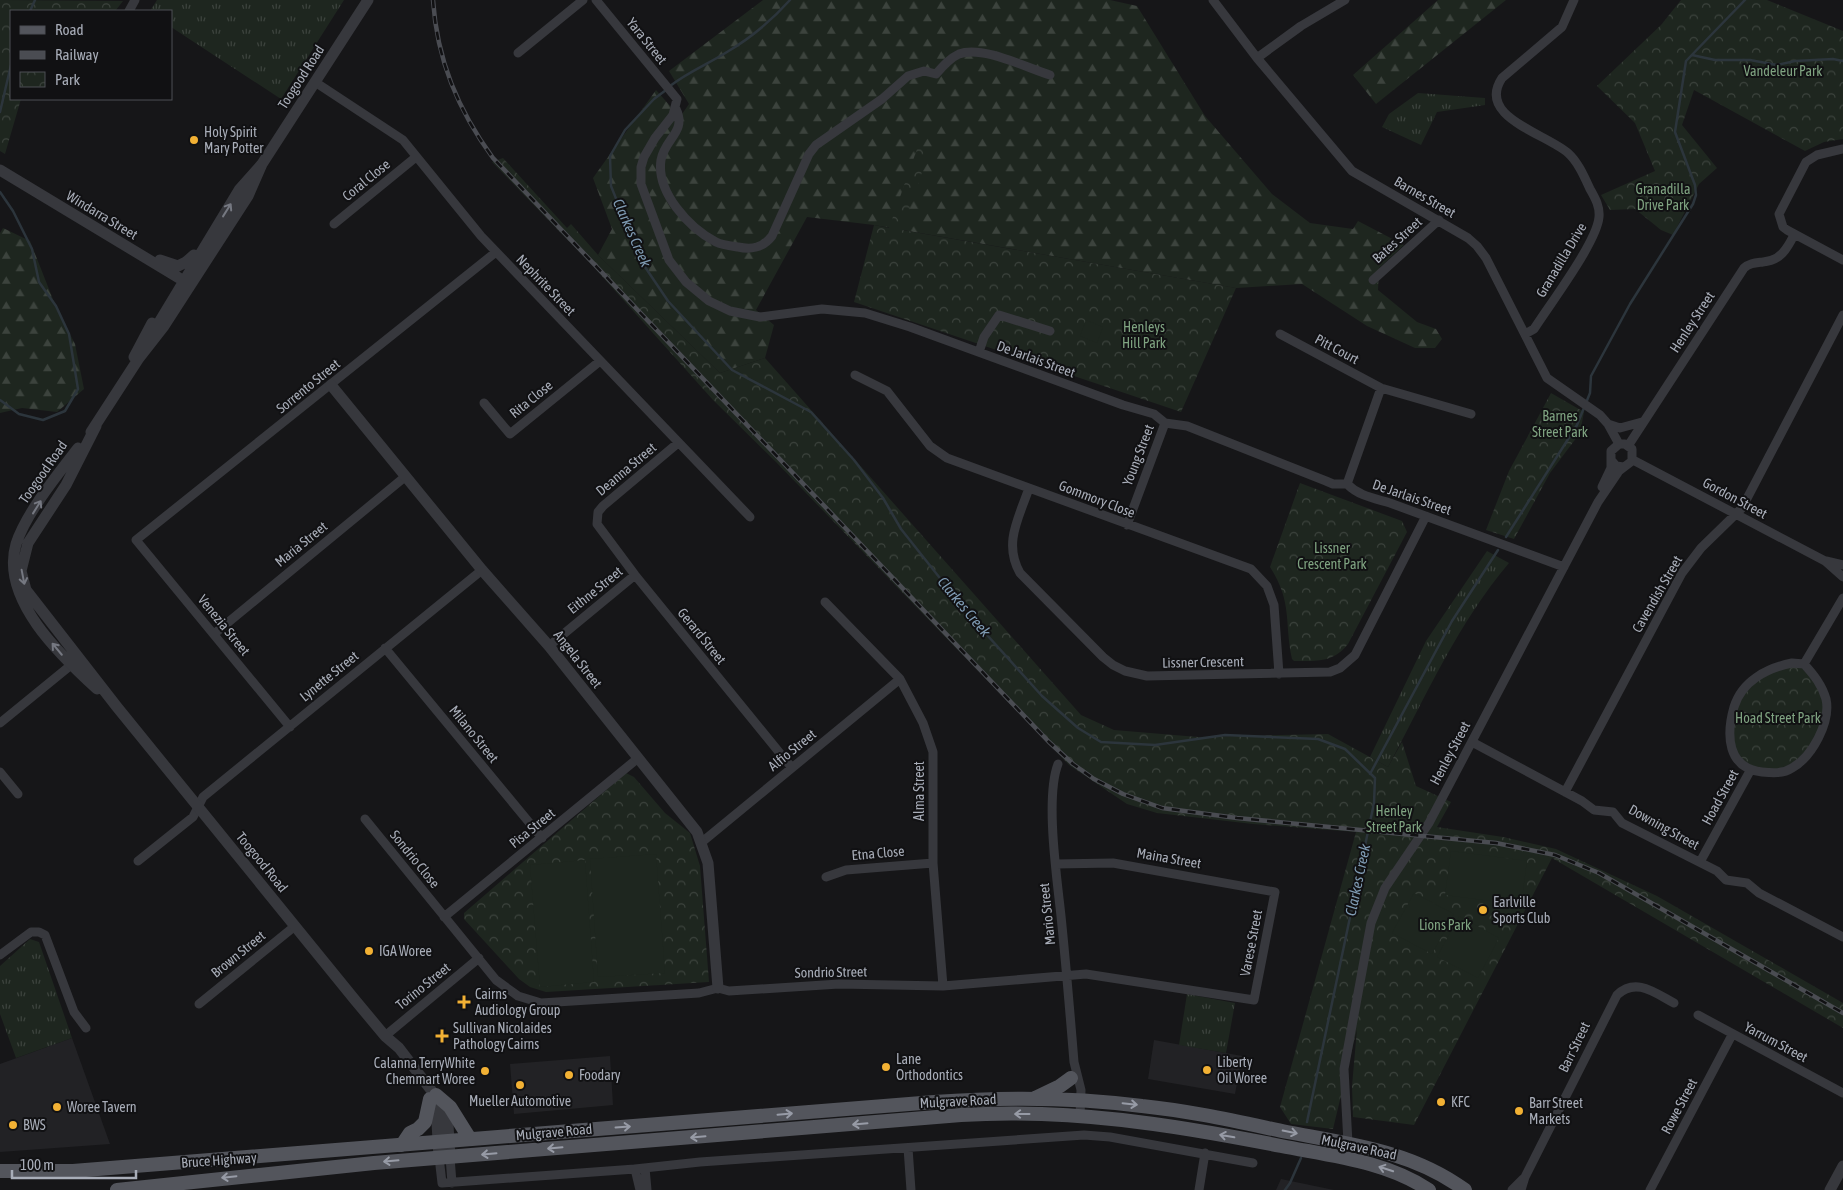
<svg xmlns="http://www.w3.org/2000/svg" width="1843" height="1190" font-family="'Asap Condensed',sans-serif">
<style>
.built{fill:#222225}
.grass{fill:url(#grass-tufts)}
.forest{fill:url(#forest-firs)}
.park{fill:url(#park-crowns)}
.pitch{fill:#1e261f}
.lines{fill:none;stroke-linecap:round;stroke-linejoin:round}
.stream{stroke:#2c353c;stroke-width:2.5}
.minor{stroke:#37383d;stroke-width:9}
.tertiary{stroke:#37383d;stroke-width:11}
.primary{stroke:#53555c;stroke-width:14}
.rail-casing{stroke:#4a4c52;stroke-width:4.5}
.rail{stroke:#111113;stroke-width:2.5;stroke-dasharray:8;stroke-linecap:butt}
.oneway{stroke:#757881}
.oneway2{stroke:#979ba6}
.poi-dot{fill:#f2b134;stroke:#111113;stroke-width:2}
.labels{text-anchor:middle;stroke-width:4;stroke-linejoin:round;paint-order:stroke}
.street-label{font-size:14px;fill:#a8adb8;stroke:#111113}
.park-label{font-size:14px;fill:#7fa381;stroke:#111113}
.poi-label{font-size:14px;fill:#a8adb8;stroke:#111113;text-anchor:start}
.water-label{font-size:15px;font-style:italic;fill:#7f9bb3;stroke:#111113}
</style>
<defs>
<pattern id="grass-tufts" width="24" height="20" patternUnits="userSpaceOnUse" patternTransform="scale(1.25)"><rect width="24" height="20" fill="#1e261f"/><path d="M3 7l-1-3M5 7V3M7 7l1-3M15 17l-1-3M17 17v-4M19 17l1-3" fill="none" stroke="#3c433d"/></pattern>
<pattern id="forest-firs" width="22" height="20" patternUnits="userSpaceOnUse" patternTransform="scale(1.25)"><rect width="22" height="20" fill="#1e261f"/><path d="M5 1l3.5 6h-7zM16 11l3.5 6h-7z" fill="#3c433d"/></pattern>
<pattern id="park-crowns" width="20" height="18" patternUnits="userSpaceOnUse" patternTransform="scale(1.25)"><rect width="20" height="18" fill="#1e261f"/><path d="M2 6a3 3 0 1 1 6 0M12 15a3 3 0 1 1 6 0" fill="none" stroke="#3c433d"/></pattern>
</defs>
<rect width="100%" height="100%" fill="#161618"/>
<path class="built" d="M72 1038 110 1144 0 1152V1064Z
M1154 1040 1242 1056 1235 1094 1148 1079Z
M610 1056 613 1105 514 1114 510 1064Z
M1281 1179 1334 1190H1276Z"/>
<path class="grass" d="M157 0H344L281 99 171 27V11H150Z
M1418 93 1485 98V105L1437 112 1421 145 1382 127 1389 114Z
M1487 551 1509 563C1458 623 1425 698 1388 767L1370 757 1426 641Z
M30 939 39 942 72 1038 16 1058 0 1014V966Z
M1187 994 1235 1003 1226 1053 1179 1045Z"/>
<path class="forest" d="M763 0H1110L1137 6 1205 116 1272 194 1310 223 1353 229 1358 221 1404 245 1379 268 1378 290 1417 322 1436 329 1442 339 1435 348H1415L1367 326 1302 284 1236 288 874 225 807 217 756 310 774 325 765 358 720 373 598 255 612 229 593 178 656 90 680 117 689 104 669 71Z
M1438 0H1506L1376 104 1353 75Z
M3 228 30 241 56 307 75 344 84 389 57 412 22 408 0 413V233Z"/>
<path class="park" d="M0 0 123 1 116 10 106 11H11V99H21L5 154 0 151Z
M1681 0H1767L1843 31V139L1824 142 1805 151 1694 90 1682 125 1717 168 1699 184 1673 235 1661 230 1635 209 1610 210 1601 195 1655 171 1635 123 1597 86 1661 25Z
M917 149H930L902 230 1236 288 1181 412 854 302 874 225 889 228Z
M503 158 567 228 571 224 598 255 720 373 765 358 1081 715 1114 730 1198 737 1328 734 1388 767 1402 742 1416 786 1451 802 1437 827 1503 837 1556 849 1657 896 1843 1003V1028L1552 858 1414 1125 1353 1117 1352 1086 1357 1029 1333 1129 1291 1124 1280 1107 1356 832 1253 824 1157 813 1127 804 1069 765 776 462 713 400 591 264 492 162Z
M1551 393 1584 412 1580 433 1550 473 1514 539 1486 530 1509 471Z
M1300 483 1402 521 1407 532 1348 644C1333 663 1316 661 1294 661L1292 659C1284 622 1293 603 1270 567Z
M1804 664 1826 701 1820 733 1792 768 1750 771 1736 756 1731 717 1735 702 1767 671Z
M626 773 634 777 665 813 690 833 700 866 709 982 546 992 530 987 519 979 464 919V913Z"/>
<path class="pitch" d="M1086 320 1103 327 1097 343 1080 336Z
M1451 851 1527 861 1521 905 1445 895Z
M656 854 665 973 598 977 590 859Z
M585 860 594 982 540 987 530 865Z
M1414 893 1454 914 1432 954 1392 933Z
M1459 916 1499 938 1478 978 1437 957Z"/>
<g class="lines">
<path class="stream" d="M30 11 35 0
M1692 55 1715 60H1750L1777 65 1795 61 1833 59 1843 61
M670 86C688 72 708 64 727 52 749 39 773 19 790 0
M666 90 654 99 625 130 610 156 611 186 641 261 668 301 732 370 811 412 854 460 883 498 901 529 970 616 1042 696 1078 728 1101 742 1155 745 1225 735 1318 739 1345 749 1375 778 1374 803 1307 1122
M0 112 11 65
M0 192 13 211 32 249 39 282 56 306 69 334 78 389 65 411 43 420 19 414 0 400
M1506 537 1577 425 1590 393 1591 376 1630 304 1693 204 1696 195 1695 185 1675 132 1686 61 1745 0
M1370 774 1452 621 1498 550
M1285 1190 1290 1183 1301 1158"/>
<path class="minor" d="M596 0 677 99 673 115 655 138 644 157 641 167V184L669 260 686 282 709 301 730 311 760 317 822 309 865 313 910 327 1123 405 1154 414 1165 423 1187 426 1326 481 1333 484H1347C1359 496 1373 498 1390 503L1564 567
M1213 0 1257 58 1352 171 1468 238 1477 246 1486 258 1547 378 1600 415 1608 424 1619 444
M129 11 135 0
M518 53 583 0
M1257 58 1301 26 1345 0
M315 82 403 140 481 236 750 517
M676 109C687 132 665 138 661 160 656 192 689 228 716 242 722 245 731 246 738 247 752 250 763 248 772 236L809 154 816 145 882 99 908 76 924 71 936 74C943 66 950 58 959 54 982 45 1027 68 1050 75
M1843 149 1817 155 1806 162 1779 214 1783 227 1787 230 1843 260
M334 224 416 157
M1373 280 1439 220
M1280 334 1381 388 1471 414
M1525 334 1534 329C1550 304 1597 242 1599 217 1600 206 1595 198 1590 189 1584 176 1578 162 1568 153 1545 133 1476 117 1502 78L1562 27 1574 0
M979 352 984 337 999 315 1050 331
M855 375 887 391 930 446 947 458 1251 569 1267 586 1274 605 1279 674
M484 403 510 434 600 361
M1608 424 1620 428 1642 422
M678 443 603 506 598 512 597 524 635 575 792 768
M1628 446 1744 268C1750 263 1755 263 1763 262 1780 261 1787 249 1794 235
M1633 460 1825 561 1843 577
M1347 484 1381 388
M1602 487 1611 468V460
M1029 488C1019 518 1003 543 1020 573L1103 657 1113 665 1125 671 1147 676 1330 672 1340 668 1355 655 1426 516
M1127 525 1165 423
M1827 561 1843 565
M825 602 900 679 923 723 933 752V863L943 986
M214 634 406 476
M549 646 635 575
M385 648 542 838
M1792 663 1804 664C1814 675 1822 685 1826 699 1831 722 1812 757 1792 768 1783 774 1772 773 1762 772 1727 768 1726 735 1734 707 1742 681 1767 668 1792 663Z
M1804 664 1843 598
M0 723 76 661
M290 727 136 540 496 252
M1472 742 1582 801 1594 810 1613 812 1622 823 1717 871 1726 880 1747 883 1759 893 1843 937
M1058 764C1045 798 1057 878 1061 916 1066 965 1070 1013 1074 1062L1081 1090 1080 1116
M0 772 18 794
M1565 792 1682 573 1701 548 1742 508 1843 315
M365 819 496 980 518 996 541 1003 699 993 718 988 729 991 839 984 943 986 1086 974 1254 1000 1275 892 1113 863 1056 864
M702 842 900 679
M138 861 193 817 203 797 482 570
M1700 862 1750 771
M826 877 846 870 933 863
M444 917 637 759
M0 955 31 932H39L45 935 74 1012 86 1028
M199 1004 295 926
M1698 1015 1843 1093
M385 1036 479 958
M1348 1143 1344 1069 1371 923 1385 888 1429 823 1598 502 1619 471 1632 461V449L1625 444H1619L1611 451V460L1616 466 1624 467
M908 1148 911 1190
M439 1157 442 1183 635 1169 700 1162 1084 1135 1110 1137 1253 1163
M450 1157 452 1183
M645 1168 647 1190
M635 1169 640 1190
M1199 1190 1205 1153
M1512 1190 1523 1179
M1521 1190 1525 1177 1617 995C1636 977 1655 993 1674 1003
M1650 1190 1732 1035"/>
<path class="tertiary" d="M0 170 189 284
M160 260 178 266 186 262 194 255
M152 334 239 190 262 164 368 0
M134 357 152 323
M331 385 482 570 549 646 697 832 708 863 718 988
M96 426 66 485 28 543 21 571 26 590 117 707 355 1000 385 1036 399 1048 441 1103 448 1125 450 1157
M91 432 139 358 164 326 248 196 262 164
M78 448C58 474 26 513 16 544 0 599 61 656 97 689
M429 1098 437 1123 439 1157
M1830 1190 1843 1166"/>
<path class="primary" d="M436 1095 450 1107 470 1139
M1035 1098 1060 1086 1071 1078
M402 1145 410 1133 418 1129 425 1122 430 1099
M0 1171H73L934 1102C1003 1097 1073 1097 1142 1106 1191 1111 1239 1122 1287 1132 1350 1144 1412 1151 1465 1190
M117 1190 374 1163 961 1115C1070 1108 1175 1125 1281 1146 1332 1156 1385 1161 1429 1190"/>
<defs>
<path id="rail" d="M433 0C437 60 458 110 493 158L1049 742 1073 764 1094 779 1123 794 1162 808 1237 818 1496 843 1555 855 1599 873 1843 1013"/>
</defs>
<use href="#rail" class="rail-casing"/>
<use href="#rail" class="rail"/>
</g>
<defs><path id="oneway-shaft" d="M-6 0H5M1.5-3L5.5 0L1.5 3" fill="none" stroke-width="1.6" stroke-linecap="round" stroke-linejoin="round" transform="scale(1.25)"/></defs>
<g class="oneway">
<use href="#oneway-shaft" transform="translate(227 210) rotate(-58)"/>
<use href="#oneway-shaft" transform="translate(37 507) rotate(-58)"/>
<use href="#oneway-shaft" transform="translate(23 577) rotate(79)"/>
<use href="#oneway-shaft" transform="translate(57 649) rotate(-130)"/>
</g>
<g class="oneway2">
<use href="#oneway-shaft" transform="translate(1130 1104) rotate(6)"/>
<use href="#oneway-shaft" transform="translate(785 1114) rotate(-5)"/>
<use href="#oneway-shaft" transform="translate(1022 1114) rotate(-180)"/>
<use href="#oneway-shaft" transform="translate(860 1124) rotate(175)"/>
<use href="#oneway-shaft" transform="translate(623 1127) rotate(-4)"/>
<use href="#oneway-shaft" transform="translate(1290 1132) rotate(11)"/>
<use href="#oneway-shaft" transform="translate(1227 1136) rotate(-170)"/>
<use href="#oneway-shaft" transform="translate(698 1137) rotate(175)"/>
<use href="#oneway-shaft" transform="translate(555 1148) rotate(175)"/>
<use href="#oneway-shaft" transform="translate(489 1154) rotate(175)"/>
<use href="#oneway-shaft" transform="translate(391 1161) rotate(175)"/>
<use href="#oneway-shaft" transform="translate(1386 1169) rotate(-162)"/>
<use href="#oneway-shaft" transform="translate(229 1177) rotate(174)"/>
</g>
<g class="poi-dot">
<circle cx="194" cy="140" r="5"/>
<circle cx="1483" cy="910" r="5"/>
<circle cx="369" cy="951" r="5"/>
<path d="M461.5 994.5h5v5h5v5h-5v5h-5v-5h-5v-5h5z"/>
<path d="M439.5 1028.5h5v5h5v5h-5v5h-5v-5h-5v-5h5z"/>
<circle cx="886" cy="1067" r="5"/>
<circle cx="1207" cy="1070" r="5"/>
<circle cx="485" cy="1071" r="5"/>
<circle cx="569" cy="1075" r="5"/>
<circle cx="520" cy="1085" r="5"/>
<circle cx="1441" cy="1102" r="5"/>
<circle cx="57" cy="1107" r="5"/>
<circle cx="1519" cy="1111" r="5"/>
<circle cx="13" cy="1125" r="5"/>
</g>
<g class="labels">
<g class="street-label">
<text transform="translate(647 41) rotate(51)" y="5">Yara Street</text>
<text transform="translate(301 77) rotate(-57)" y="5">Toogood Road</text>
<text transform="translate(366 180) rotate(-39)" y="5">Coral Close</text>
<text transform="translate(1425 197) rotate(30)" y="5">Barnes Street</text>
<text transform="translate(102 215) rotate(31)" y="5">Windarra Street</text>
<text transform="translate(1397 240) rotate(-42)" y="5">Bates Street</text>
<text transform="translate(1561 260) rotate(-59)" y="5">Granadilla Drive</text>
<text transform="translate(546 285) rotate(46)" y="5">Nephrite Street</text>
<text transform="translate(1692 322) rotate(-57)" y="5">Henley Street</text>
<text transform="translate(1337 349) rotate(28)" y="5">Pitt Court</text>
<text transform="translate(1036 359) rotate(20)" y="5">De Jarlais Street</text>
<text transform="translate(308 386) rotate(-39)" y="5">Sorrento Street</text>
<text transform="translate(531 399) rotate(-39)" y="5">Rita Close</text>
<text transform="translate(1138 455) rotate(-69)" y="5">Young Street</text>
<text transform="translate(626 469) rotate(-40)" y="5">Deanna Street</text>
<text transform="translate(43 472) rotate(-55)" y="5">Toogood Road</text>
<text transform="translate(1412 497) rotate(19)" y="5">De Jarlais Street</text>
<text transform="translate(1735 498) rotate(28)" y="5">Gordon Street</text>
<text transform="translate(1097 499) rotate(21)" y="5">Gommory Close</text>
<text transform="translate(301 544) rotate(-39)" y="5">Maria Street</text>
<text transform="translate(595 590) rotate(-39)" y="5">Eithne Street</text>
<text transform="translate(1657 594) rotate(-60)" y="5">Cavendish Street</text>
<text transform="translate(224 625) rotate(51)" y="5">Venezia Street</text>
<text transform="translate(702 636) rotate(51)" y="5">Gerard Street</text>
<text transform="translate(578 659) rotate(52)" y="5">Angela Street</text>
<text transform="translate(1203 662) rotate(-1)" y="5">Lissner Crescent</text>
<text transform="translate(329 676) rotate(-39)" y="5">Lynette Street</text>
<text transform="translate(474 734) rotate(51)" y="5">Milano Street</text>
<text transform="translate(792 750) rotate(-39)" y="5">Alfio Street</text>
<text transform="translate(1450 753) rotate(-62)" y="5">Henley Street</text>
<text transform="translate(919 791) rotate(-90)" y="5">Alma Street</text>
<text transform="translate(1720 797) rotate(-61)" y="5">Hoad Street</text>
<text transform="translate(1664 827) rotate(29)" y="5">Downing Street</text>
<text transform="translate(532 828) rotate(-39)" y="5">Pisa Street</text>
<text transform="translate(878 853) rotate(-5)" y="5">Etna Close</text>
<text transform="translate(1169 858) rotate(10)" y="5">Maina Street</text>
<text transform="translate(415 859) rotate(51)" y="5">Sondrio Close</text>
<text transform="translate(262 862) rotate(51)" y="5">Toogood Road</text>
<text transform="translate(1047 914) rotate(-96)" y="5">Mario Street</text>
<text transform="translate(1251 943) rotate(-79)" y="5">Varese Street</text>
<text transform="translate(238 954) rotate(-39)" y="5">Brown Street</text>
<text transform="translate(831 972) rotate(-1)" y="5">Sondrio Street</text>
<text transform="translate(423 986) rotate(-39)" y="5">Torino Street</text>
<text transform="translate(1776 1042) rotate(28)" y="5">Yarrum Street</text>
<text transform="translate(1574 1047) rotate(-64)" y="5">Barr Street</text>
<text transform="translate(958 1101) rotate(-3)" y="5">Mulgrave Road</text>
<text transform="translate(1679 1106) rotate(-62)" y="5">Rowe Street</text>
<text transform="translate(554 1132) rotate(-5)" y="5">Mulgrave Road</text>
<text transform="translate(1359 1147) rotate(12)" y="5">Mulgrave Road</text>
<text transform="translate(219 1160) rotate(-4)" y="5">Bruce Highway</text>
</g>
<g class="park-label">
<text x="1783" y="76">Vandeleur Park</text>
<text x="1663" y="194">Granadilla<tspan x="1663" dy="16">Drive Park</tspan></text>
<text x="1144" y="332">Henleys<tspan x="1144" dy="16">Hill Park</tspan></text>
<text x="1560" y="421">Barnes<tspan x="1560" dy="16">Street Park</tspan></text>
<text x="1332" y="553">Lissner<tspan x="1332" dy="16">Crescent Park</tspan></text>
<text x="1778" y="723">Hoad Street Park</text>
<text x="1394" y="816">Henley<tspan x="1394" dy="16">Street Park</tspan></text>
<text x="1445" y="930">Lions Park</text>
</g>
<g class="poi-label">
<text x="204" y="137">Holy Spirit<tspan x="204" dy="16">Mary Potter</tspan></text>
<text x="1493" y="907">Earlville<tspan x="1493" dy="16">Sports Club</tspan></text>
<text x="379" y="956">IGA Woree</text>
<text x="475" y="999">Cairns<tspan x="475" dy="16">Audiology Group</tspan></text>
<text x="453" y="1033">Sullivan Nicolaides<tspan x="453" dy="16">Pathology Cairns</tspan></text>
<text x="896" y="1064">Lane<tspan x="896" dy="16">Orthodontics</tspan></text>
<text x="1217" y="1067">Liberty<tspan x="1217" dy="16">Oil Woree</tspan></text>
<text x="475" y="1068" text-anchor="end">Calanna TerryWhite<tspan x="475" dy="16">Chemmart Woree</tspan></text>
<text x="579" y="1080">Foodary</text>
<text x="520" y="1106" text-anchor="middle">Mueller Automotive</text>
<text x="1451" y="1107">KFC</text>
<text x="1529" y="1108">Barr Street<tspan x="1529" dy="16">Markets</tspan></text>
<text x="67" y="1112">Woree Tavern</text>
<text x="23" y="1130">BWS</text>
</g>
<g class="water-label">
<text transform="translate(632 233) rotate(66)" y="5">Clarkes Creek</text>
<text transform="translate(964 607) rotate(50)" y="5">Clarkes Creek</text>
<text transform="translate(1358 880) rotate(-78)" y="5">Clarkes Creek</text>
</g>
</g>
<rect x="10" y="10" width="162" height="90" fill="#111113" stroke="#4d4f55"/>
<rect x="20" y="26" width="25" height="8" fill="#53555c" stroke="#4d4f55"/>
<text x="55" y="35" font-size="15" fill="#a8adb8">Road</text>
<rect x="20" y="51" width="25" height="8" fill="#4a4c52" stroke="#4d4f55"/>
<text x="55" y="60" font-size="15" fill="#a8adb8">Railway</text>
<rect x="20" y="72" width="25" height="15" fill="url(#park-crowns)" stroke="#4d4f55"/>
<text x="55" y="85" font-size="15" fill="#a8adb8">Park</text>
<path d="M12 1170v8h124v-8" fill="none" stroke="#a8adb8" stroke-width="2.5"/>
<text x="20" y="1170" font-size="15" fill="#a8adb8" stroke="#111113" stroke-width="4" paint-order="stroke">100 m</text>
</svg>
